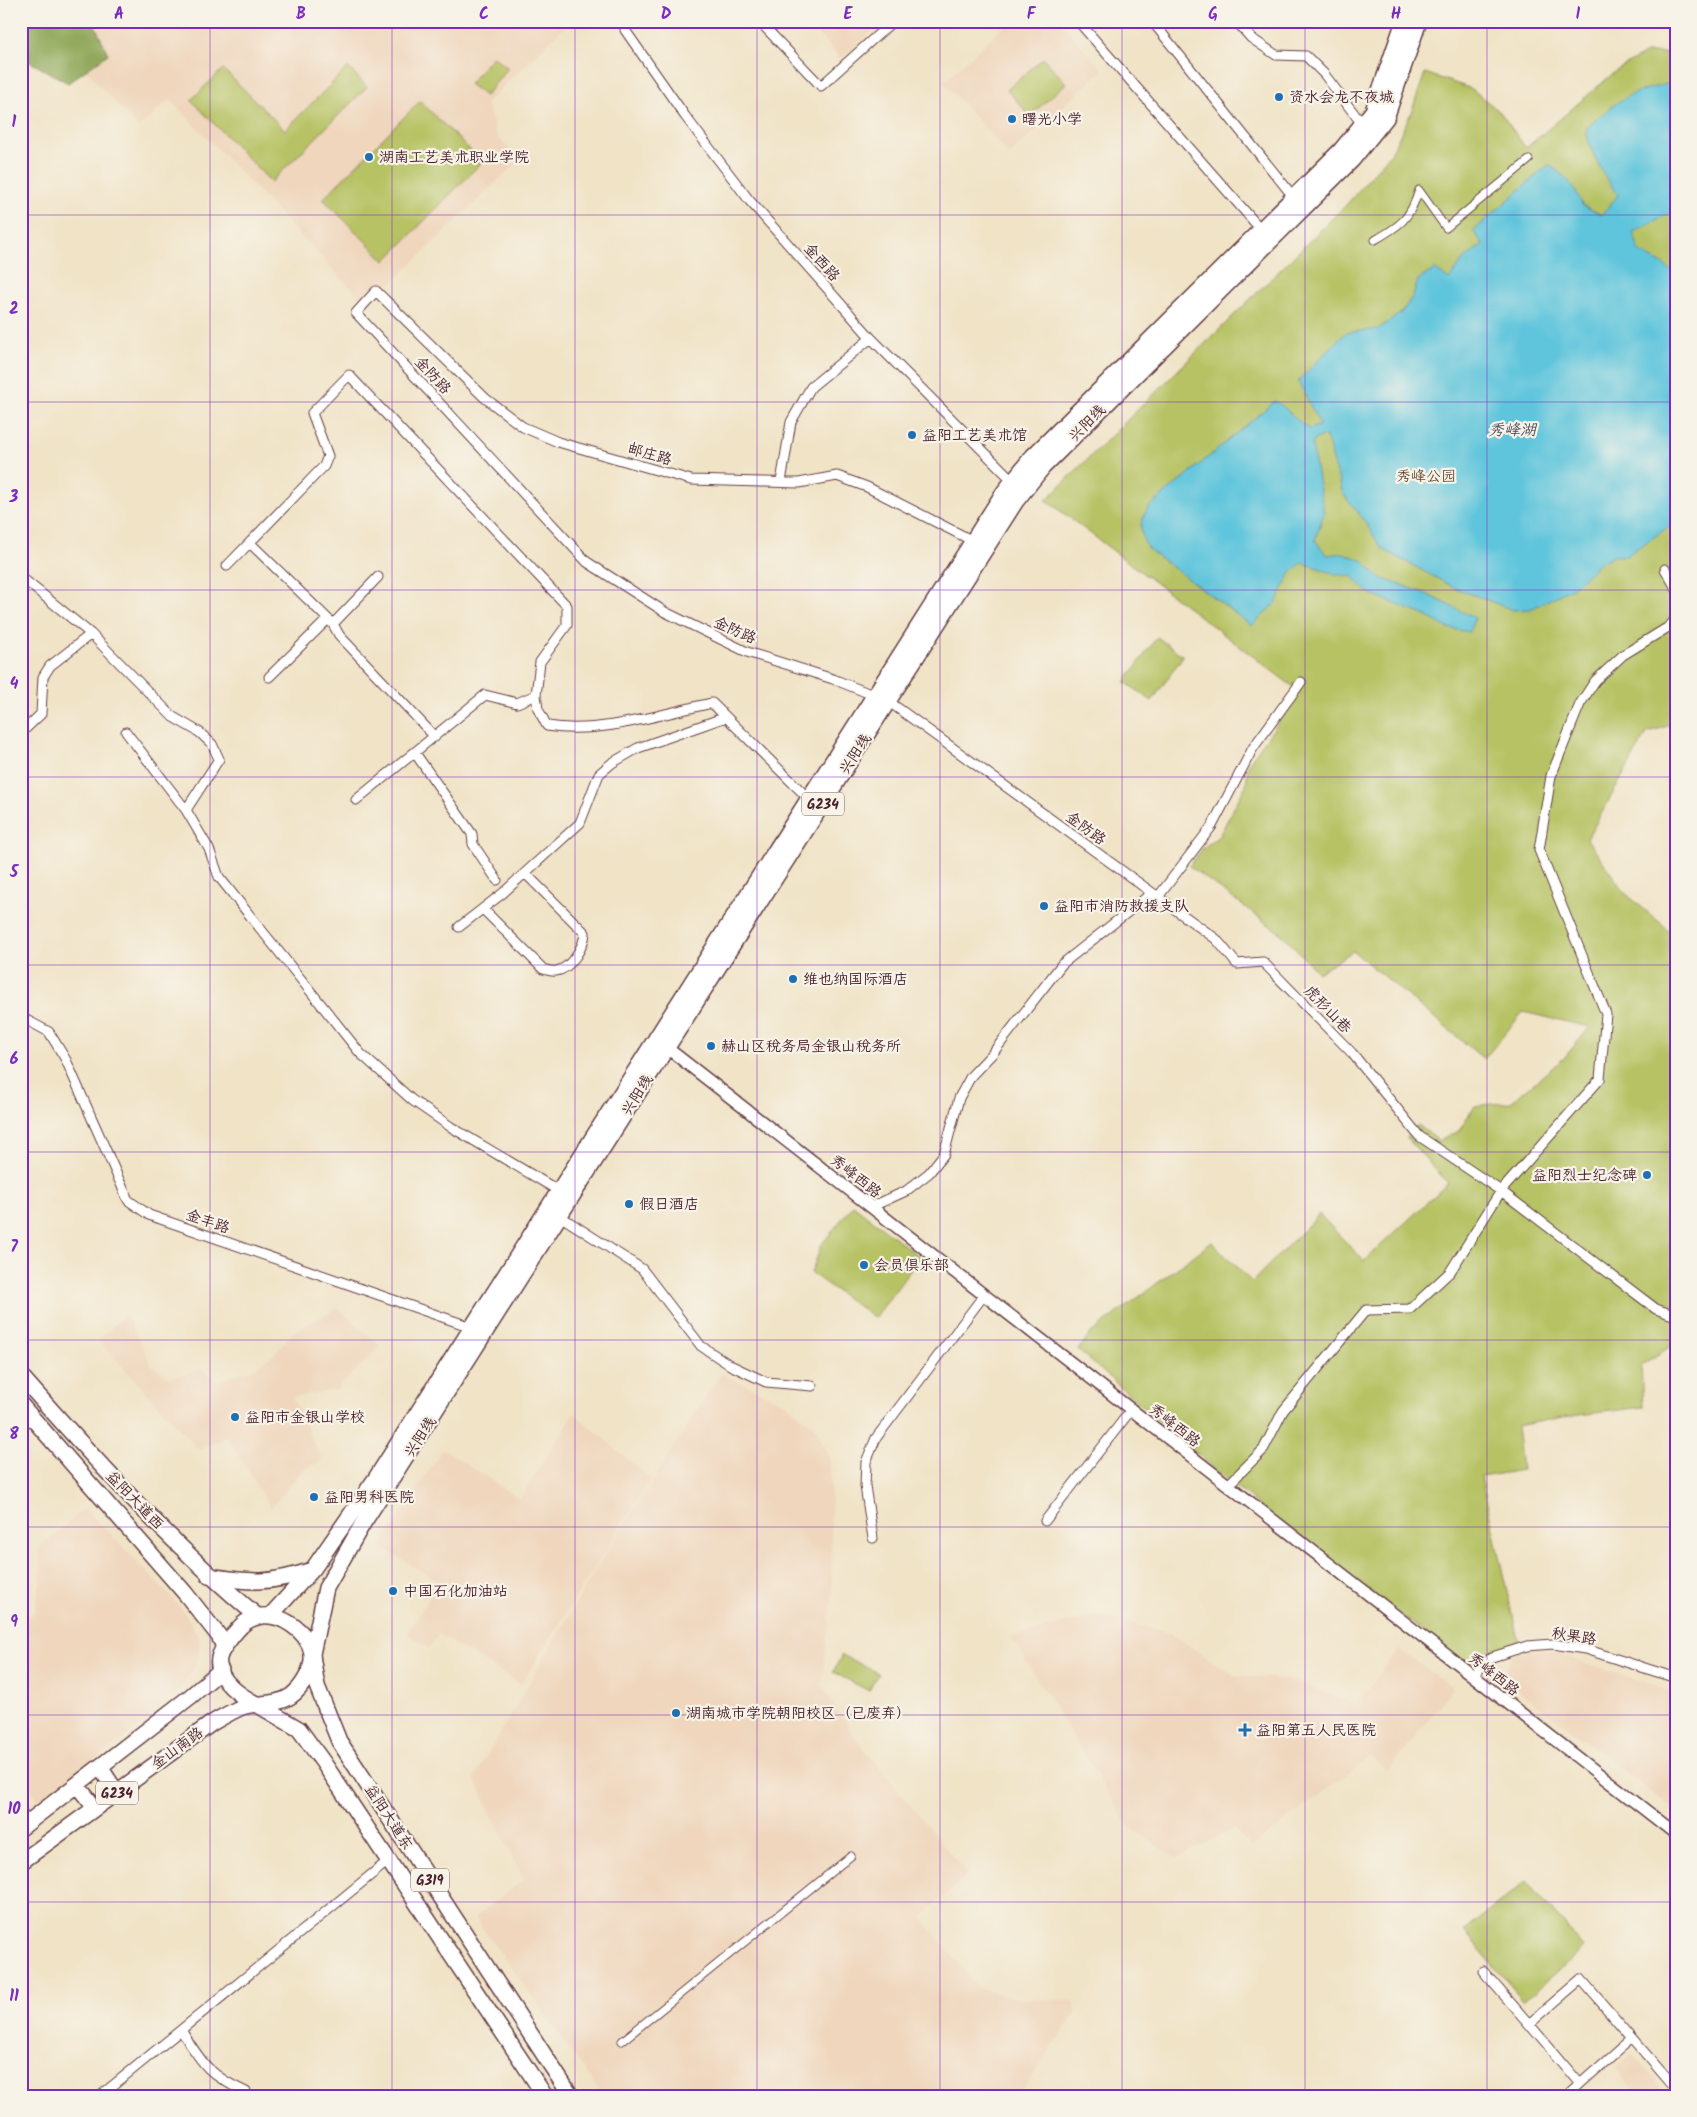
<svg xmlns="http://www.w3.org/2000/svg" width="1697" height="2117" font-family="Kalam,'LXGW WenKai TC',sans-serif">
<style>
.built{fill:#efd6bc}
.green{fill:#b6c264;stroke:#807048}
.forest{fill:#90a85a;stroke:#6d6442}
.water{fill:#5ec5dc;stroke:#547284}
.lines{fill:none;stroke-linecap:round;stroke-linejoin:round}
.pedestrian-casing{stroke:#633c42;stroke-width:9}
.minor-casing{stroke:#633c42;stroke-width:11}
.tertiary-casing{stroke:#633c42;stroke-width:14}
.primary-casing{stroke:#633c42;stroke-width:18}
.trunk-casing{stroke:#633c42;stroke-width:18}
.pedestrian{stroke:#fff;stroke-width:7}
.minor{stroke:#fff;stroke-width:9}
.tertiary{stroke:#fff;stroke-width:11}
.primary{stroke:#fff;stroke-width:15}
.trunk{stroke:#fff;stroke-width:15}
.grid{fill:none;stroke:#7b2cbf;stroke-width:1;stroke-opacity:0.55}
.poi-dot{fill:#1f6fb2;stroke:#f7f3e8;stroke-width:2}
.labels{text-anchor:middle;stroke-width:4.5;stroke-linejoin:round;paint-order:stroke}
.shield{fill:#f7f3e8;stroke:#7e5f64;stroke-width:1}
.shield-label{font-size:14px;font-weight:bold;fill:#4a1f2b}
.poi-label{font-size:15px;fill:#4a1f2b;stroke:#f7f3e8;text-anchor:start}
.street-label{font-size:15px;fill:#4a1f2b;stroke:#f7f3e8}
.park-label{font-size:15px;fill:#6a503c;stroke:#f7f3e8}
.water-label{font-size:16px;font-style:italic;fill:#505160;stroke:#f7f3e8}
.neatline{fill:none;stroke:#7b2cbf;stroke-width:2}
.grid-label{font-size:16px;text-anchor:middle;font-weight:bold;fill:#7b2cbf}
</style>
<rect width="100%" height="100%" fill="#f7f3e8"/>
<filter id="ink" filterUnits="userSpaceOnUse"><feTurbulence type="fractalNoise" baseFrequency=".02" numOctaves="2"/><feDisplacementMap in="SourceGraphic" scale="10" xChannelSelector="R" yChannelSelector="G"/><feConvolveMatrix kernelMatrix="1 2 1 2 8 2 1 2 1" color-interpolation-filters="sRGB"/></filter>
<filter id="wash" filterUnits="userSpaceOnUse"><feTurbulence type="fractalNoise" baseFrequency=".0096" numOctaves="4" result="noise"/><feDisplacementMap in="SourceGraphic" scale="20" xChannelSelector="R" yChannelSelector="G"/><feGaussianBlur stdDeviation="1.12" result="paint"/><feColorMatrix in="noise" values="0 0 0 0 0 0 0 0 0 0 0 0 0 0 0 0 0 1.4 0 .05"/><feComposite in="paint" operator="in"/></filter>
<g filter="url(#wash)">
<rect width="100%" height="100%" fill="#f0e3c6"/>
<path class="built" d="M42 21H570L486 103 497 137 509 149 514 165 368 306 170 99 138 128Z
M806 21H883L841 59Z
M1010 21H1059L1103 70 1009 155 943 82Z
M338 1308 380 1346 336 1390 292 1397 322 1460 302 1471 271 1508 227 1437 199 1450 98 1340 126 1314 151 1364 169 1378 203 1369 218 1381 256 1368 274 1354 295 1331Z
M721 1373 786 1404 816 1428 830 1461 832 1598 822 1686 857 1740 968 1875 921 1917 978 1988 1012 1998 1074 2001 1076 2013 1018 2096H603L475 1917 524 1880 474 1778 597 1567Z
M574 1413 651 1479 521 1684 438 1634 429 1648 407 1634 439 1582 380 1546 443 1449 520 1499Z
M85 1508 181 1608 199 1637V1660L173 1700 40 1803 21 1772V1623L35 1611 41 1577 39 1548Z
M1098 1615 1170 1633 1233 1675 1291 1680 1356 1704 1399 1650 1453 1688 1388 1771 1370 1757 1251 1847 1234 1829 1177 1858 1129 1827 1011 1637Z
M1533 1649 1553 1652 1676 1693V1811L1511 1684 1505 1669 1513 1655Z
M21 1789 33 1809 21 1818Z
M1632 2053 1663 2089 1655 2096H1639L1615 2068Z"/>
<path class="green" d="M1646 53H1676V723L1647 733 1587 839 1625 893 1676 936V1343L1641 1365 1643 1407 1563 1417 1517 1426 1522 1470 1481 1477 1519 1644 1493 1651 1466 1665 1233 1485 1078 1350 1091 1333 1212 1242 1252 1282 1319 1214 1364 1261 1448 1183 1406 1137 1418 1125 1439 1141 1459 1131 1475 1106 1511 1102 1564 1058 1590 1027 1523 1012 1484 1059 1353 951 1318 973 1284 936 1189 866 1203 848 1219 836 1246 785 1248 764 1300 692 1046 500 1347 204 1391 153 1411 113 1425 73 1472 89 1500 112 1526 148 1616 71Z
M493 56 508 68 485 96 469 84Z
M1043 58 1066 83 1030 116 1007 90Z
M348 67 367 87 271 182 191 100 223 69 285 130Z
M420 101 482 162 385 261 323 199Z
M1157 637 1183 656 1152 701 1125 682Z
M853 1205 920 1257 875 1318 811 1273 822 1244Z
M842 1655 878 1673 869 1691 833 1672Z
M1527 1881 1584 1948 1524 2001 1464 1931Z"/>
<path class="forest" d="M21 21H93L108 54 68 83 21 57Z"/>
<path class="water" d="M1676 82V210L1633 232 1640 252 1661 263 1676 274V522L1626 556H1615L1602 561 1572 588 1531 609 1513 610 1455 588 1382 549 1363 519 1343 494 1326 436 1315 439 1312 445 1324 513 1315 540 1327 555 1343 553 1362 560 1380 578 1422 592 1475 618 1469 632 1447 628 1424 615 1370 594 1351 576C1333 576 1319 567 1302 563L1290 574 1276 603 1252 626 1148 549C1139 532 1138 523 1149 507L1275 401C1289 409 1296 422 1310 429L1320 425 1298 381 1345 333 1378 329 1401 313 1413 296 1418 280 1435 269 1449 280 1463 260 1483 244 1473 231 1548 165C1565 174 1576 187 1582 205L1602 215 1618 195C1608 183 1584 143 1587 128 1621 96 1631 92 1676 82Z"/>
</g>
<g filter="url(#ink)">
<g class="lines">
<defs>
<path id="pedestrian" d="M1375 240C1401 225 1410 219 1419 190L1446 228 1529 160
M622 2041 851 1856"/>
<path id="minor" d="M759 21 821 86 893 21
M1078 21 1264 233
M1152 21 1296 200
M1236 21 1251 38 1276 55 1306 56 1324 74 1362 124
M625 30 685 116 749 200 871 338 1016 484
M781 482 791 422 811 387 871 338
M975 542 867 487 837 476 799 483 691 480 558 442 523 427 485 398 376 291 356 313 587 562 665 612 747 652 833 679 888 701 1158 897
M250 543 333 624 339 635 435 737
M227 566 324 466 328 456 312 413 349 375 567 606V625L540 662 536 695 538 709 547 726C601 735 660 714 712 703L809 799
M1665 569 1676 588
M21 577 91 634 173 717 199 732 212 744 219 759 186 810 209 849 219 877 360 1053 412 1100 451 1127 559 1191
M333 624 378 577
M269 677 328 619
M1301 682 1253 748 1212 826 1158 897 1216 939 1237 964 1263 962 1352 1053 1419 1136 1501 1191 1656 1309 1676 1316
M126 732 186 810
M21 733 41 714 43 677 50 666 91 634
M415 753 472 834 473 844 497 880
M356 800 485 695 517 703 536 695
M483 909 543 969C547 970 552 972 556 971 571 969 584 946 585 933L525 873
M459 927 503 893 580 823 599 774 612 763 638 748 726 717
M21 1017 49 1032 66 1060 128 1200 149 1215 474 1328
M871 1207 906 1191 929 1173 944 1154 959 1098 971 1076 992 1054 1062 964 1152 893
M560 1216 642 1269 701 1346 730 1365 766 1382 812 1386
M1228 1485 1263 1450 1283 1411 1366 1310 1410 1309 1450 1272 1501 1191 1600 1079 1606 1014 1539 850 1551 776 1580 704 1595 681 1623 655 1670 626 1676 618
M1045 1521 1131 1410
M873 1538 865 1486 866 1462 876 1438 984 1295
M1472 1676 1492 1657 1527 1646 1553 1644 1585 1649 1676 1678
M1483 1971 1529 2024
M181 2030C202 2063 208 2075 246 2092V2096
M1632 2038 1580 2084 1529 2024 1581 1979 1676 2089
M100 2096 388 1861
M1567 2096 1580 2084"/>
<path id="tertiary" d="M662 1044 1676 1834"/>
<path id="primary" d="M21 1376C95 1460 171 1544 257 1616
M21 1405 185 1593 219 1636 224 1647
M312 1656 317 1686 339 1741 571 2096
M258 1705 299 1729 323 1762 545 2096"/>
<path id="trunk" d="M209 1576C252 1583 270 1584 312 1570
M270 1616 313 1569 376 1478 1004 492 1032 457 1341 150 1373 111 1404 21
M312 1654 326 1588 362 1525 1016 501 1043 467 1352 160 1386 118 1419 21
M100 1767 117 1793
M77 1785 95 1808
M21 1828 191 1696 221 1670
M21 1862 212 1723C221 1718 232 1711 242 1707 258 1702 276 1706 291 1696 303 1687 314 1668 312 1653 308 1631 279 1611 257 1617 245 1620 240 1627 233 1635 228 1642 221 1649 219 1658 215 1680 242 1697 258 1705"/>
</defs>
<use href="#pedestrian" class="pedestrian-casing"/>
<use href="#minor" class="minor-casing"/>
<use href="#tertiary" class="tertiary-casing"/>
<use href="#primary" class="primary-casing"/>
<use href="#trunk" class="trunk-casing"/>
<use href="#pedestrian" class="pedestrian"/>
<use href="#minor" class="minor"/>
<use href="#tertiary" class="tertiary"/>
<use href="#primary" class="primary"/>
<use href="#trunk" class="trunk"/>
</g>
</g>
<path class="grid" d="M210 21V2096M392 21V2096M575 21V2096M757 21V2096M940 21V2096M1122 21V2096M1305 21V2096M1487 21V2096M21 215H1676M21 402H1676M21 590H1676M21 777H1676M21 965H1676M21 1152H1676M21 1340H1676M21 1527H1676M21 1715H1676M21 1902H1676"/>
<g class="poi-dot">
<circle cx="1279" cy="97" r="5"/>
<circle cx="1012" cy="119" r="5"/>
<circle cx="369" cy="157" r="5"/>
<circle cx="912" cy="435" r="5"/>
<circle cx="1044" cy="906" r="5"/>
<circle cx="793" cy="979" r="5"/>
<circle cx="711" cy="1046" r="5"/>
<circle cx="1647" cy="1175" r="5"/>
<circle cx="629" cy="1204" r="5"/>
<circle cx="864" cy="1265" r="5"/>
<circle cx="235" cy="1417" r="5"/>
<circle cx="314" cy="1497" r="5"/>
<circle cx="393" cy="1591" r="5"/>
<circle cx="676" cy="1713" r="5"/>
<path d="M1242.5 1722.5h5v5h5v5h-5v5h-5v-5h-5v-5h5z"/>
</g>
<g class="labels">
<g class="shield">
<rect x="802" y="792.5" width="42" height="23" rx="4"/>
<rect x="96" y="1781.5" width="42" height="23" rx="4"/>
<rect x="411" y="1868.5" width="38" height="23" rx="4"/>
</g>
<g class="shield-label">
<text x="823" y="809">G234</text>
<text x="117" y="1798">G234</text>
<text x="430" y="1885">G319</text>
</g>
<g class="poi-label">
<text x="1289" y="102">资水会龙不夜城</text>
<text x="1022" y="124">曙光小学</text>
<text x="379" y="162">湖南工艺美术职业学院</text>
<text x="922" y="440">益阳工艺美术馆</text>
<text x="1054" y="911">益阳市消防救援支队</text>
<text x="803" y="984">维也纳国际酒店</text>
<text x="721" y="1051">赫山区税务局金银山税务所</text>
<text x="1637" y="1180" text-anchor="end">益阳烈士纪念碑</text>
<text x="639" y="1209">假日酒店</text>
<text x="874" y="1270">会员俱乐部</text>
<text x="245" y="1422">益阳市金银山学校</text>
<text x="324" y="1502">益阳男科医院</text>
<text x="403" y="1596">中国石化加油站</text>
<text x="686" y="1718">湖南城市学院朝阳校区（已废弃）</text>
<text x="1256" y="1735">益阳第五人民医院</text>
</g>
<g class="street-label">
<text transform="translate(822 262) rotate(48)" y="5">金西路</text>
<text transform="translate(433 375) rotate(47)" y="5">金防路</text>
<text transform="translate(1087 423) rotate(-45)" y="5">兴阳线</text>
<text transform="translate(650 454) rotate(16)" y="5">邮庄路</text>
<text transform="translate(735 630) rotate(24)" y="5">金防路</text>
<text transform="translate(855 754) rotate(-57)" y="5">兴阳线</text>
<text transform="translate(1086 828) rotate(36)" y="5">金防路</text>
<text transform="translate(1328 1009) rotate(46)" y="5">虎形山巷</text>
<text transform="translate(637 1095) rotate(-58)" y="5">兴阳线</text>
<text transform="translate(856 1176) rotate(38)" y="5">秀峰西路</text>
<text transform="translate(208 1221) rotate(19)" y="5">金丰路</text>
<text transform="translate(1175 1425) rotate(38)" y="5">秀峰西路</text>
<text transform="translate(420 1437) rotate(-57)" y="5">兴阳线</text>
<text transform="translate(135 1500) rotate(46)" y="5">益阳大道西</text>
<text transform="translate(1574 1636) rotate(9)" y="5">秋果路</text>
<text transform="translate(1494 1674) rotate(38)" y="5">秀峰西路</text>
<text transform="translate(177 1748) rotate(-36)" y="5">金山南路</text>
<text transform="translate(389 1817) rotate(57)" y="5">益阳大道东</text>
</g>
<g class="park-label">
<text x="1426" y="481">秀峰公园</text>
</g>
<g class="water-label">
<text x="1512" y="435">秀峰湖</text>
</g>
</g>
<rect width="1697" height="2117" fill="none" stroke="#f7f3e8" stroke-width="55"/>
<rect x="28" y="28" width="1642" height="2062" class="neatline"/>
<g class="grid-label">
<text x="119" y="19">A</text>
<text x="301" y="19">B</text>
<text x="484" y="19">C</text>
<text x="666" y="19">D</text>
<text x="848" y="19">E</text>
<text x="1031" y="19">F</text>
<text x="1213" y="19">G</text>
<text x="1396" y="19">H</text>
<text x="1578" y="19">I</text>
<text x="14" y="127">1</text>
<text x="14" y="314">2</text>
<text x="14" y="502">3</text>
<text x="14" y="689">4</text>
<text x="14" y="877">5</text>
<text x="14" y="1064">6</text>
<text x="14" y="1252">7</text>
<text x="14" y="1439">8</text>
<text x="14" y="1627">9</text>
<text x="14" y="1814">10</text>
<text x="14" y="2001">11</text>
</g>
</svg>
